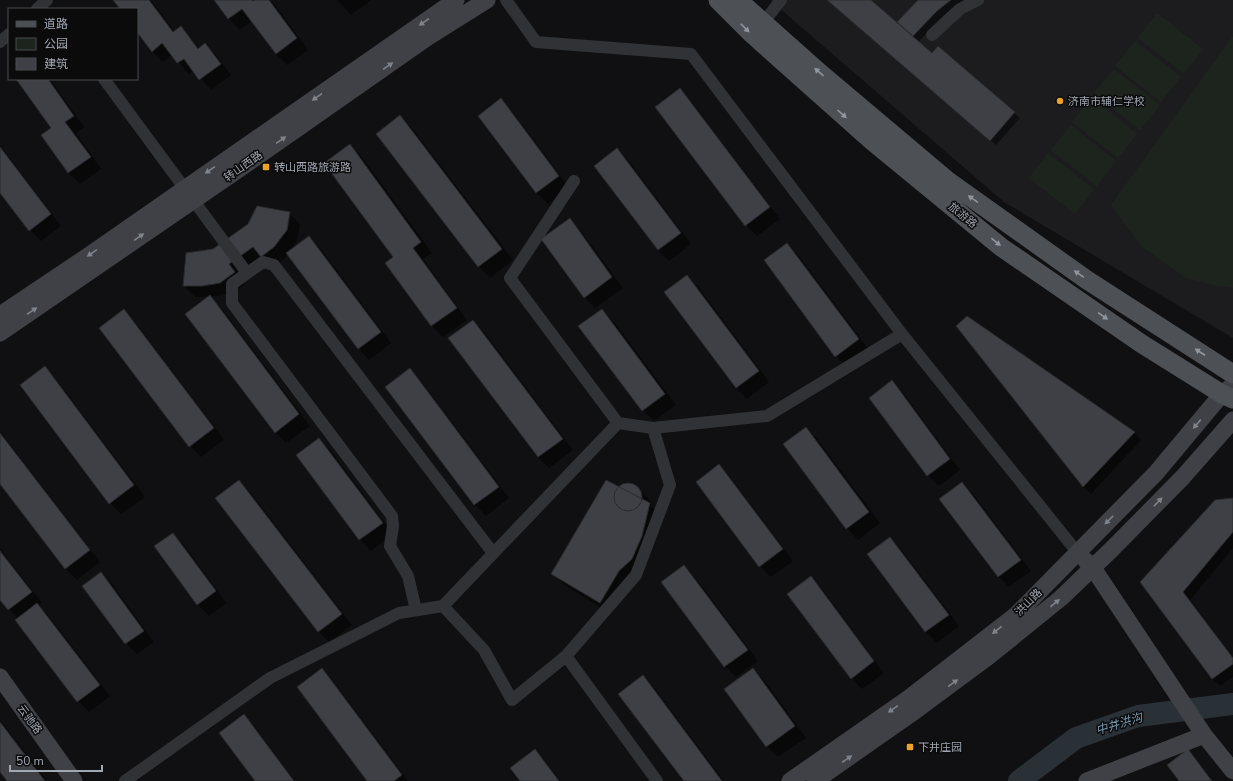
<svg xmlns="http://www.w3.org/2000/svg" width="1233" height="781" font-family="'Nunito Sans','Noto Sans SC',sans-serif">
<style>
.built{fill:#1c1c1e}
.green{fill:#1d241d}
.shadow{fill:#0007}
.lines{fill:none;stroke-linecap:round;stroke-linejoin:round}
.river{stroke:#293137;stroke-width:22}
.building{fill:#3f4045;stroke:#2a2a2d}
.street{stroke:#313236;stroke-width:12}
.secondary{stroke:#3f4146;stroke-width:17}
.primary{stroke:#4d5055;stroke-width:19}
.oneway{fill:#7f848c}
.oneway2{fill:#91969f}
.poi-dot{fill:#eda12d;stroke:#0b0b0c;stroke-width:1.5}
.labels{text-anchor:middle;stroke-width:3;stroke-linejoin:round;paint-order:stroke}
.poi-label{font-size:11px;fill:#a2a8b2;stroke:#0b0b0c;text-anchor:start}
.street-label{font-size:11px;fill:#a2a8b2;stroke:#0b0b0c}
.water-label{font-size:12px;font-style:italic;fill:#7998ad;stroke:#0b0b0c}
</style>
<rect width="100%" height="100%" fill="#101012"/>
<path class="built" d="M772 0H1233V338L1004 202 771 1Z"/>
<path class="green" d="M1157 13 1203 49 1184 74 1138 38Z
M1233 36V288L1214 285 1186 278 1142 247 1111 205Z
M1135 41 1181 77 1161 102 1115 66Z
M1114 69 1160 105 1140 130 1094 93Z
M1092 97 1137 134 1118 158 1072 122Z
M1071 125 1116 161 1097 186 1051 150Z
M1048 153 1094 189 1075 214 1029 178Z"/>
<path class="shadow" d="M114 0H151L175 32 181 28 200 49 205 44 216 55 231 75 211 90 194 70 189 74 172 55 163 62 152 51 137 30V9H121Z
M215 0H254L255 1 257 0H270L275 5 308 50 287 65 276 54 252 21 240 30 229 19Z
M337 0H371L351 15Z
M828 0H870L897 24 919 0H964L943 16 918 42 932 54 1014 113 1020 118 996 145Z
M17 79H50L84 127 76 133 101 169 80 184 69 173 42 136 52 129Z
M680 90 691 101 780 219 757 236 746 225Z
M501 100 512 111 569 188 548 204 537 193 479 116Z
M400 116 411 127 513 260 490 278 479 267 377 134Z
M0 145 61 226 41 241 30 230 0 191Z
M350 145 361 156 432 253 423 259 467 320 443 337 432 326 387 263 394 257Z
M617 149 628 160 691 244 669 261 658 250Z
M289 213 300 224 297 241 291 250 309 237 320 248 391 343 369 360 358 348 288 254 285 258 273 268 264 258 239 276 245 284 232 294 210 297 221 308 310 426 286 443 275 432 209 297H195L184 286 213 250Z
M570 220 581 231 623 288 595 308 584 297Z
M787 244 798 255 869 350 847 367 836 356Z
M687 276 698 287 769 382 747 399 736 388Z
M602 310 613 321 676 405 654 421 643 410Z
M124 311 135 322 224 440 201 457 190 446Z
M473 321 484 332 573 450 549 468 538 457Z
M957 327 1134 432 1141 440 1091 494 1083 487Z
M45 368 56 379 145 497 121 514 110 503 21 385Z
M409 369 420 380 509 498 486 516 475 505 386 387Z
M892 382 903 393 960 470 939 486 928 475Z
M806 428 817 439 880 523 858 540 847 528 784 444Z
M0 431 100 562 77 580 66 569 0 482Z
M319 439 330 450 393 534 371 551 360 540 297 455Z
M719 466 730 477 793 561 771 577 760 566 697 482Z
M239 481 250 492 352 625 329 642 318 631Z
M962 483 973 494 1031 571 1009 587 998 576Z
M624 484 633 485 640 490 651 502 652 507 661 515 653 547 643 570 630 582 611 614 563 584 552 573 619 488Z
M1233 499V548L1190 600 1233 657V677L1220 686 1213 679 1141 582Z
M173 534 184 545 226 603 209 616 198 605 156 547Z
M890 538 901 549 959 626 937 643 926 632 869 554Z
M0 549 42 603 39 606 48 615 110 696 89 712 78 701 18 619 0 598Z
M684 566 695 577 758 661 736 677 725 666 662 582Z
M101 573 112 584 154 642 137 654 126 643 84 586Z
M811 578 822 589 884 673 862 689 851 678Z
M753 669 764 680 806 738 778 757 767 746 725 689Z
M322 670 333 681 408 781H369Z
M643 677 654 688 724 781H685Z
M244 716 255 727 295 781H256Z
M0 720 47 781H8L0 770Z
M535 751 546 762 560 781H521Z
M1188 751 1199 762 1213 781H1180Z"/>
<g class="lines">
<path class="river" d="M1019 781 1076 738 1138 716 1233 704"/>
</g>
<path class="building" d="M113 0H149L173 32 181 26 198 49 205 43 221 64 199 80 184 59 177 63 162 43 152 52 137 32V9H120Z
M214 0H252L253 1 255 0H269L297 38 276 54 242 9 228 19Z
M827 0H871L932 53 938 46 1015 112 990 141Z
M918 0H951L937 11 913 36 897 22Z
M16 79H48L74 116 65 122 91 157 68 173 41 135 51 128Z
M680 88 770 207 745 226 655 107Z
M501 98 559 176 536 193 478 116Z
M400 115 502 249 478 267 376 134Z
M350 144 421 242 413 248 457 308 431 326 385 263 393 257 324 163Z
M0 147 51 214 29 231 0 193Z
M617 148 681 233 658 250 594 166Z
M257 206 290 212 287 230 274 247 261 257 253 247 229 264 235 272 220 283 202 286H183L186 253 213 249 248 224Z
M570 218 612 277 584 298 541 239Z
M309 236 381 332 358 349 286 253Z
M787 243 859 339 835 357 764 260Z
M687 275 759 371 736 388 664 292Z
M210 295 299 414 275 433 185 314Z
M124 309 214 428 189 447 99 328Z
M602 309 665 394 642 411 578 326Z
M967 316 1135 432 1083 487 956 326Z
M473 320 563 439 538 457 448 338Z
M45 366 134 485 109 504 20 385Z
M410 368 499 487 474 505 385 387Z
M892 380 950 459 927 476 869 398Z
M806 427 869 512 846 529 783 444Z
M0 433 90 550 65 569 0 484Z
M319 438 383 523 359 540 296 455Z
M719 464 783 549 759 567 696 482Z
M239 480 342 614 318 632 215 498Z
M606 480 650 503 642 536 632 559 619 571 600 603 551 574Z
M962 482 1021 560 998 577 939 499Z
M614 497a14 14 0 1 1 28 0a14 14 0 1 1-28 0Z
M1233 498V532L1183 592 1233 658V664L1212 679 1140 582 1215 500Z
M173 533 216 591 197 605 154 546Z
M890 537 949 615 925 632 867 554Z
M0 551 32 592 8 610 0 600Z
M684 565 748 650 724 667 661 582Z
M101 572 144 631 125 644 82 586Z
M811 576 874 661 851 679 787 594Z
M37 603 100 685 77 702 15 620Z
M322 668 402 775 394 781H367L297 687Z
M753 668 795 726 766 747 724 689Z
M643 675 722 781H684L618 694Z
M244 714 294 781H255L219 733Z
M0 722 45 781H7L0 772Z
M535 749 559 781H520L510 768Z
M1188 749 1212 781H1179L1167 765Z"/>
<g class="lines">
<path class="street" d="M506 0 536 42 691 54 902 334 1077 552
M37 9 47 0
M763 23 781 0
M932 35 960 9 978 0
M0 42 9 34
M104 79 247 273
M574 181 510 278 618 423 653 428
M416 610 408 576 390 546 393 526 392 516 232 303V284L263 262 274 265 493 553
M566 656 512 700 484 650 443 606 618 423
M125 781 270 678 399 613 443 606
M657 781 566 656 636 575 670 485 653 428 767 416 902 334"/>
<path class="secondary" d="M0 315 88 256 456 0
M0 333 258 156 428 37 487 0
M1086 561 1093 568 1204 735 1233 771
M0 677 74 781
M790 781 909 698 1016 615 1156 473 1222 394 1233 385
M815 781 915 711 988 657 1061 598 1112 549 1183 477 1233 420
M1087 781 1204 735"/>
<path class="primary" d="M718 0 752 34 872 141 1001 247 1142 344 1222 394 1233 399
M738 0 820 73 948 181 1087 280 1233 374"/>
</g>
<defs><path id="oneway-solid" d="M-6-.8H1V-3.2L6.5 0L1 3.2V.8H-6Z"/></defs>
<g class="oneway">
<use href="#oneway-solid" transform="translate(424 22) rotate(145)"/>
<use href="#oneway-solid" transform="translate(388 66) rotate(-35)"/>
<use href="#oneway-solid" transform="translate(317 97) rotate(146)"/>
<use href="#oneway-solid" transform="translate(281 140) rotate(-35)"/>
<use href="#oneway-solid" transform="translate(210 170) rotate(145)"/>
<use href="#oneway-solid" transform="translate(139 237) rotate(-35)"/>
<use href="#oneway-solid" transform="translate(92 253) rotate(145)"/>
<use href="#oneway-solid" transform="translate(32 311) rotate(-34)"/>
<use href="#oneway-solid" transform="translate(1197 424) rotate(130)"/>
<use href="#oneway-solid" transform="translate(1158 502) rotate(-46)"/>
<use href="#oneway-solid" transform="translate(1109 520) rotate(135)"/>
<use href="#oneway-solid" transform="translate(1055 603) rotate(-39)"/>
<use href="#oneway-solid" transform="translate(997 630) rotate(142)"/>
<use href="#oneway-solid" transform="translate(953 683) rotate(-36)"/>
<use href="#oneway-solid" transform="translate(893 709) rotate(145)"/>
<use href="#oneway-solid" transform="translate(847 759) rotate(-35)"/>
</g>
<g class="oneway2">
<use href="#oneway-solid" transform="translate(745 28) rotate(45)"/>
<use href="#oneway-solid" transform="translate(819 72) rotate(-139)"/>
<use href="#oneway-solid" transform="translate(842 114) rotate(42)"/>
<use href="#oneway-solid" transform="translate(973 199) rotate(-145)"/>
<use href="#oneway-solid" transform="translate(996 242) rotate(39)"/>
<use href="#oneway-solid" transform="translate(1079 274) rotate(-145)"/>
<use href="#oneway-solid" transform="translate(1103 316) rotate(35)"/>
<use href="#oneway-solid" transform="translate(1200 352) rotate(-147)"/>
</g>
<g class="poi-dot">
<circle cx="1060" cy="101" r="4"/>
<rect x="262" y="163" width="8" height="8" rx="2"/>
<rect x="906" y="743" width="8" height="8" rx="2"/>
</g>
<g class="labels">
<g class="poi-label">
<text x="1068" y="105">济南市辅仁学校</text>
<text x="274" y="171">转山西路旅游路</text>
<text x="918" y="751">下井庄园</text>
</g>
<g class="street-label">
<text transform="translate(243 166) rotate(-35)" y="4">转山西路</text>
<text transform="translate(963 215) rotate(39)" y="4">旅游路</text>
<text transform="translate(1028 602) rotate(-45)" y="4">洪山路</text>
<text transform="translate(30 719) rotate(54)" y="4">云驰路</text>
</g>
<g class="water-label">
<text transform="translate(1119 724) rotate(-17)" y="4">中井洪沟</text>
</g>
</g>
<rect x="8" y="8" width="130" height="72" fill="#0b0b0c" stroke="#474a4e"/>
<rect x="16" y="21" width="20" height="6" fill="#4d5055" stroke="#474a4e"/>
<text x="44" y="28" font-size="12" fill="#a2a8b2">道路</text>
<rect x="16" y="38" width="20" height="12" fill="#1d241d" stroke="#474a4e"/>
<text x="44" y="48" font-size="12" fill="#a2a8b2">公园</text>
<rect x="16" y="58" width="20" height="12" fill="#3f4045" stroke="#474a4e"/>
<text x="44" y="68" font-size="12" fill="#a2a8b2">建筑</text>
<path d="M10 765v6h92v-6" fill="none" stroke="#a2a8b2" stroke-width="2"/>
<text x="16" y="765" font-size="12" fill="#a2a8b2" stroke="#0b0b0c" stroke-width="3" paint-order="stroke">50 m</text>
</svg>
